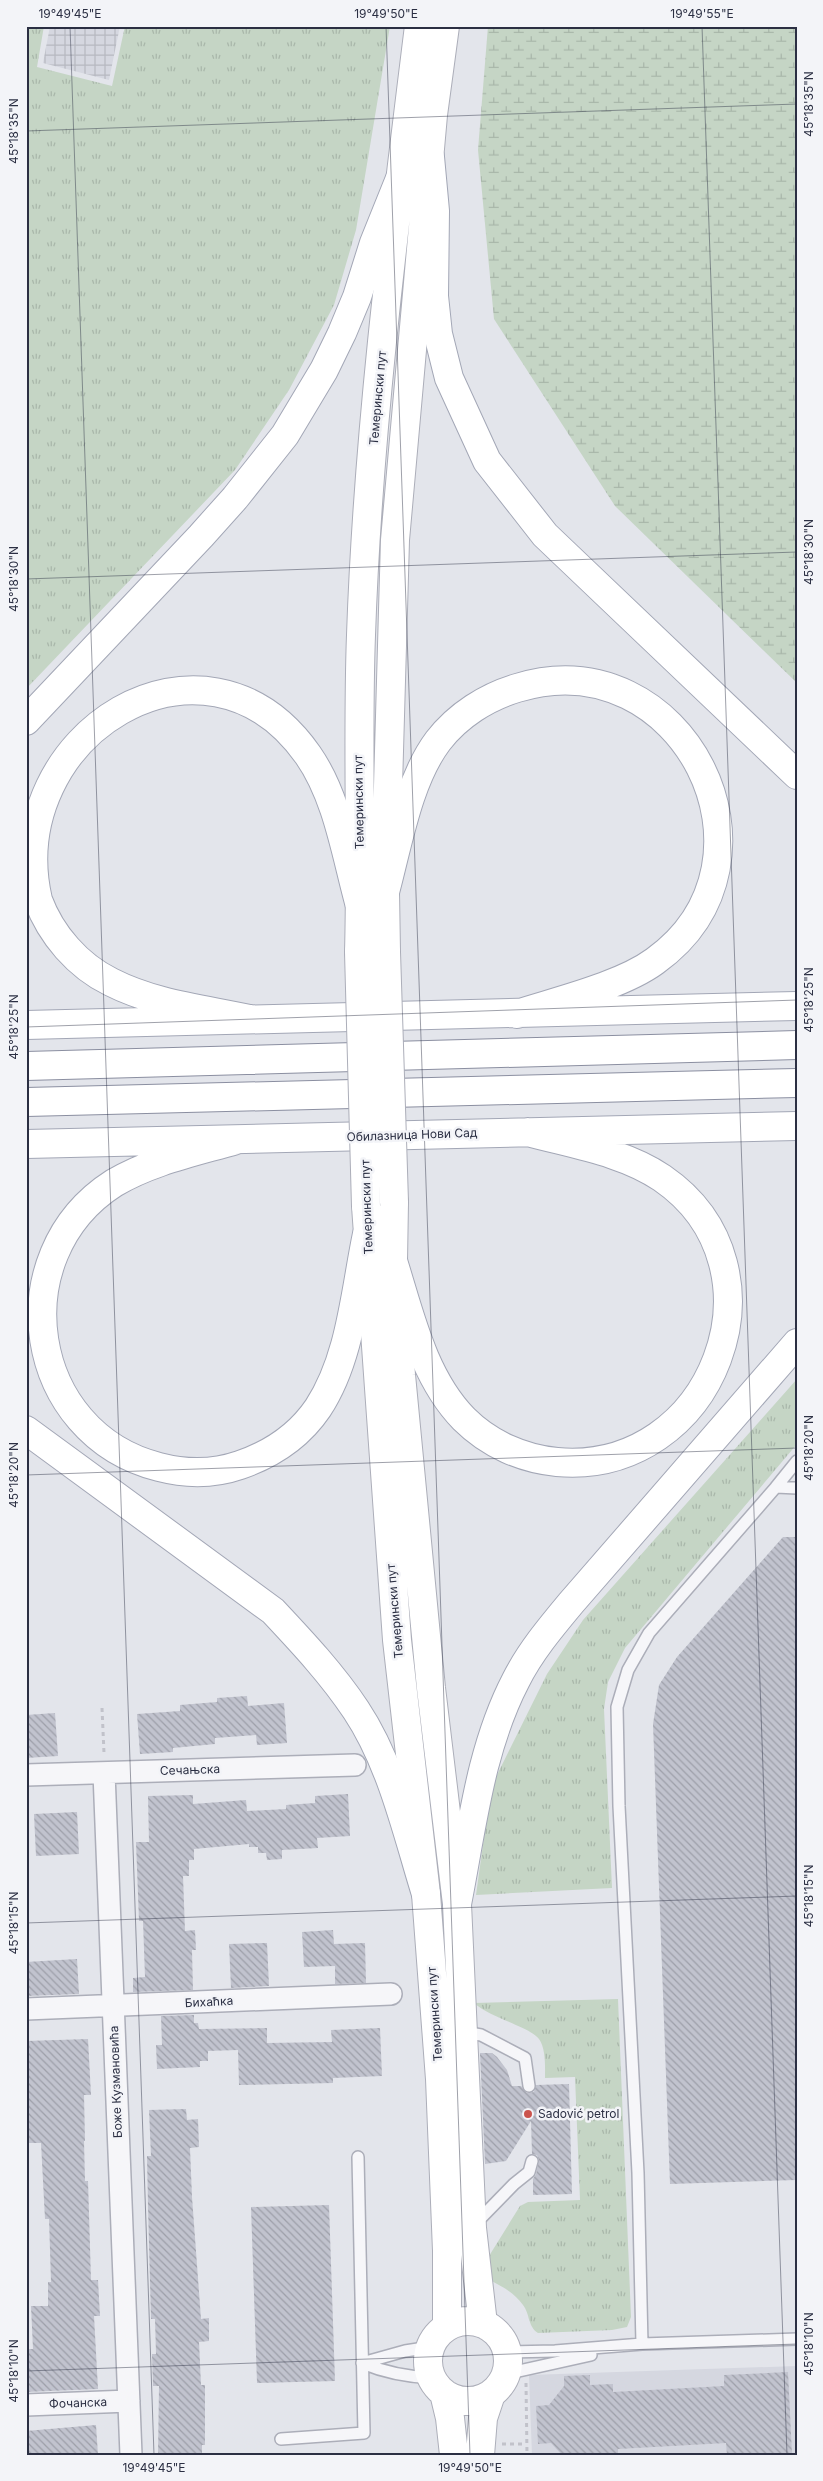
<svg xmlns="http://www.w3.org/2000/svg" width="823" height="2481" font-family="Inter,sans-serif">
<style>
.built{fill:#d5d7e0}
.industrial{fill:url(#industrial-grid)}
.grass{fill:url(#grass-tufts)}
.wetland{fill:url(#wetland-marsh)}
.building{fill:url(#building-back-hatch)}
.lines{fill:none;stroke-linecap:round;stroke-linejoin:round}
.lane-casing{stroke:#acaeb9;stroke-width:14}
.street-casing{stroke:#acaeb9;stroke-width:24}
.secondary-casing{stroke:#acaeb9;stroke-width:30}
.primary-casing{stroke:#a3a7b6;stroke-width:30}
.highway-casing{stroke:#8b8fa1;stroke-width:30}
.path{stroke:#c1c2ca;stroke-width:3;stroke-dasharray:4 4;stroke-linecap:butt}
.lane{stroke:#f6f6f9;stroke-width:11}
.street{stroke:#f6f6f9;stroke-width:21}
.secondary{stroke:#fff;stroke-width:28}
.primary{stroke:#fff;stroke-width:28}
.highway{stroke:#fff;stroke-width:28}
.secondary-bridge-casing{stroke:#acaeb9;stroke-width:30;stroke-linecap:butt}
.secondary-bridge{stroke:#fff;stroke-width:28}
.ticks{fill:none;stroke:#2b2f43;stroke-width:1;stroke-opacity:0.45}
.poi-dot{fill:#cb544d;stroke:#f3f4f8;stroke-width:2}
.labels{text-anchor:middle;stroke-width:5;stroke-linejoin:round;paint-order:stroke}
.street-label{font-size:12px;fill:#2b2f43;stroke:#f3f4f8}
.poi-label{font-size:12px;fill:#2b2f43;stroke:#f3f4f8;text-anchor:start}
.neatline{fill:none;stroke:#2b2f43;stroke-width:2}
.ticks-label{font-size:12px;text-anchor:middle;fill:#2b2f43}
</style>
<defs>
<pattern id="industrial-grid" width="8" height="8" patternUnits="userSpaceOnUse" patternTransform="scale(1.25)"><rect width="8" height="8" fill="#d5d7e0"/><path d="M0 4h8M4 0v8" fill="none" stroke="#b7b9c1"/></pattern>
<pattern id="grass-tufts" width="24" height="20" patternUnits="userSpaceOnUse" patternTransform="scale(1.25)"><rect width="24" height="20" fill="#c5d5c5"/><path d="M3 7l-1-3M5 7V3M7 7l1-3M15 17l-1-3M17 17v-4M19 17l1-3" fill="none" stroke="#a9b7aa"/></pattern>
<pattern id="wetland-marsh" width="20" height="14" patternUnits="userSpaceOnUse" patternTransform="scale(1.25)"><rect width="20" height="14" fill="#c5d5c5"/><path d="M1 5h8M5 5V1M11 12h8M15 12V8" fill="none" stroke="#a9b7aa"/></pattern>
<pattern id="building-back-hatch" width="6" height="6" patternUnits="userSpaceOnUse" patternTransform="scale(1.25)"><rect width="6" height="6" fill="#c1c3ce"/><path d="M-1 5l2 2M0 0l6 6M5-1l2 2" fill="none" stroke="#9d9fa9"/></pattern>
</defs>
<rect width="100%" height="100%" fill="#e3e5eb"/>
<path class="built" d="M797 2366V2455H532L529 2375Z"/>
<path class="industrial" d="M50 26H120L109 80 43 63Z"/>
<path class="grass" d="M26 26H44L37 67 112 86 125 26H390L356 230 334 305 289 390 235 470 26 689Z
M797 1379V1444L625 1648 608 1682 604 1709 612 1888 476 1895 491 1787 547 1674 583 1620Z
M618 1999 631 2317 627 2327 612 2330 538 2333C528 2327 530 2314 523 2305 513 2291 499 2285 484 2277L489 2256 520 2206 528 2202 580 2200 575 2077 545 2078C545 2066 546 2049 539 2039 530 2027 491 2018 474 2003Z"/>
<path class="wetland" d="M488 26H797V683L615 506 494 319 478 150Z"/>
<path class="building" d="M783 1537H797V2180L670 2184 653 1724 659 1685 677 1657Z
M247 1696 248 1706 284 1703 287 1743 257 1745 256 1735 215 1738V1744L173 1748V1752L140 1754 137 1714 180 1711V1705L217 1702V1698Z
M55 1713 58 1756 26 1758V1715Z
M348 1794 350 1836 317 1838 318 1848 282 1850V1859L267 1860 266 1853H258V1847H249V1844L194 1849V1860H189V1876H183L185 1931 195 1930 196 1950H192L193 1990 133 1992V1978L145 1977 143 1921H139L136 1842H149L148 1796 193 1795V1804L246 1800 247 1811 286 1809V1805L315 1803V1796Z
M77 1812 79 1854 36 1856 34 1814Z
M333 1930 334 1944 365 1943 366 1983 335 1984V1966L304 1967 302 1932Z
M267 1943 269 1986 231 1988 229 1944Z
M77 1959 79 1994 26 1996V1962Z
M194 2015V2023H198L199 2029 267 2028V2043L332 2042 331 2030 380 2028 382 2076 333 2078V2083L239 2085 238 2050 208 2051V2061H200V2067L157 2069 156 2045H162L161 2016Z
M88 2039 91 2095H84L85 2141H84L85 2181H88L91 2280H98L100 2316H94L98 2389 26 2392V2349H33L31 2306H48V2282H51L49 2219H45L41 2143H29L26 2041Z
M480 2053H492L497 2057 507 2070 512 2086H521L527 2093 534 2092 536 2085 569 2084 572 2194 533 2195V2179L536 2174 539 2160 537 2155 532 2154 531 2121 506 2161 485 2164Z
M186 2109 187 2120 198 2119 199 2147 190 2148 192 2197 201 2319 209 2318V2341L199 2342 201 2385H205V2445H202V2453L198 2455H158L159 2386H153L152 2354H156L155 2319H151L148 2206 147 2156H151L149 2110Z
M329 2205 335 2381 257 2383 251 2207Z
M788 2372 792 2454 727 2455 726 2443 618 2449V2455H562L551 2443 538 2444 536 2406 549 2405 564 2386V2376L590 2375V2385L613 2384V2392L724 2386V2375Z
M96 2425 98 2455H26V2431Z"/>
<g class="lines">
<defs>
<path id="lane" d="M776 1487 797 1461
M464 2032 481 2035 525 2058 529 2086
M476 2223 514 2184 529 2172 532 2161
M642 2344 638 2173 619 1806 617 1707 628 1670 649 1633 776 1487 797 1488
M431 2347 405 2351 362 2363C386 2373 407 2377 433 2378
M506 2352 555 2351 642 2344 797 2339
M505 2374 591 2355
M281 2439 364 2433 358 2157"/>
<path id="street" d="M104 1773 131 2455
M26 1775 355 1765
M26 2009 391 1994
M26 2405 129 2401"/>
<path id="secondary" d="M359 952C362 847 357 741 361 635 368 431 394 228 419 26
M386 952 385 892 395 540 433 115 445 26
M394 1202 393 1261 401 1375 431 1688 457 1904 472 2228 483 2324
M366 1206 397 1640 426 1894 440 2079 447 2251V2327
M428 2361a40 40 0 1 1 80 0a40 40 0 1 1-80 0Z
M444 2393 450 2418 454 2455
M480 2455 483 2418 491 2394"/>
<path id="primary" d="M430 157 435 211 434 296 438 334 449 378 487 461 545 535 797 775
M26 721 201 536 235 498 285 435 324 370 342 333 357 297 374 243 401 176
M385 892C398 844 408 781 438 741 458 715 487 697 517 688 682 637 795 860 655 961 621 986 557 1001 517 1014
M249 1019C203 1009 154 1004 111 982 78 966 51 935 38 900 0 735 205 608 308 755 338 798 346 856 360 906
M26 1025 797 1006
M236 1140C195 1152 151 1161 114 1183 0 1256 27 1434 159 1467 186 1474 214 1474 240 1465 272 1454 299 1436 318 1408 351 1358 355 1291 367 1234
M26 1144 797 1126
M393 1261C410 1315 423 1377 464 1419 489 1444 523 1459 557 1462 713 1476 793 1268 662 1178 624 1152 572 1144 528 1132
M26 1430 273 1611C303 1643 332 1674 356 1710 392 1764 407 1833 426 1894
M457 1904C472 1828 480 1749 516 1680 530 1652 551 1627 571 1603L797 1343"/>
<path id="highway" d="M26 1066 797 1045
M26 1102 797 1083"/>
</defs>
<use href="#lane" class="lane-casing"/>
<use href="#street" class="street-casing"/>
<use href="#secondary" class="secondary-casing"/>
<use href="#primary" class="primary-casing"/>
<use href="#highway" class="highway-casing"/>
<path class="path" d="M102 1708 104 1753
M526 2383 527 2455
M502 2444H526"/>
<use href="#lane" class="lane"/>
<use href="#street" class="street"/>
<use href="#secondary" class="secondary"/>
<use href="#primary" class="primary"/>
<use href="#highway" class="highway"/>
<defs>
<path id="secondary-bridge" d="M359 952 366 1206
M386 952 394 1202"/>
</defs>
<use href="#secondary-bridge" class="secondary-bridge-casing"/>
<use href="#secondary-bridge" class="secondary-bridge"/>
</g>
<path class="ticks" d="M70 26 154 2455M386 26 470 2455M702 26 787 2455M26 131 797 104M26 579 797 552M26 1027 797 1000M26 1475 797 1448M26 1923 797 1896M26 2371 797 2344"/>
<circle class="poi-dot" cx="528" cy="2114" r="5"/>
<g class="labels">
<g class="street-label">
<text transform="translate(378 398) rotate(-85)" y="4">Темерински пут</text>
<text transform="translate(359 802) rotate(-91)" y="4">Темерински пут</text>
<text transform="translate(412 1135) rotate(-2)" y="4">Обилазница Нови Сад</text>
<text transform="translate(367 1207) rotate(-92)" y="4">Темерински пут</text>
<text transform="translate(395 1611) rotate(-95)" y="4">Темерински пут</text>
<text transform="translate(190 1770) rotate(-2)" y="4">Сечањска</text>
<text transform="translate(209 2002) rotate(-3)" y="4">Бихаћка</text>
<text transform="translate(435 2014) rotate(-94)" y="4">Темерински пут</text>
<text transform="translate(116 2082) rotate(-92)" y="4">Боже Кузмановића</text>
<text transform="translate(78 2403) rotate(-2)" y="4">Фочанска</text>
</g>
<g class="poi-label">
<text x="538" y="2118">Sadović petrol</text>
</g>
</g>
<rect width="823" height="2481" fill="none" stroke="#f3f4f8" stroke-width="55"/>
<rect x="28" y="28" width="768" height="2426" class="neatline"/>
<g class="ticks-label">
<text x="70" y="18">19°49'45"E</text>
<text x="386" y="18">19°49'50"E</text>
<text x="702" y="18">19°49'55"E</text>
<text transform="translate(809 104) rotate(-90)" y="4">45°18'35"N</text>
<text transform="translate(14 131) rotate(-90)" y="4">45°18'35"N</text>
<text transform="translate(809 552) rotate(-90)" y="4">45°18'30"N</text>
<text transform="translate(14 579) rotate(-90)" y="4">45°18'30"N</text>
<text transform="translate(809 1000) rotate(-90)" y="4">45°18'25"N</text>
<text transform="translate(14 1027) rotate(-90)" y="4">45°18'25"N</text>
<text transform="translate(809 1448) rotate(-90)" y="4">45°18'20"N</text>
<text transform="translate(14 1475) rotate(-90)" y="4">45°18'20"N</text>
<text transform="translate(809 1896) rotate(-90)" y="4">45°18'15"N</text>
<text transform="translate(14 1923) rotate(-90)" y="4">45°18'15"N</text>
<text transform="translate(809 2344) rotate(-90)" y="4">45°18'10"N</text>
<text transform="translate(14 2371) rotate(-90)" y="4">45°18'10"N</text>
<text x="154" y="2472">19°49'45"E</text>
<text x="470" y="2472">19°49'50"E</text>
</g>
</svg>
